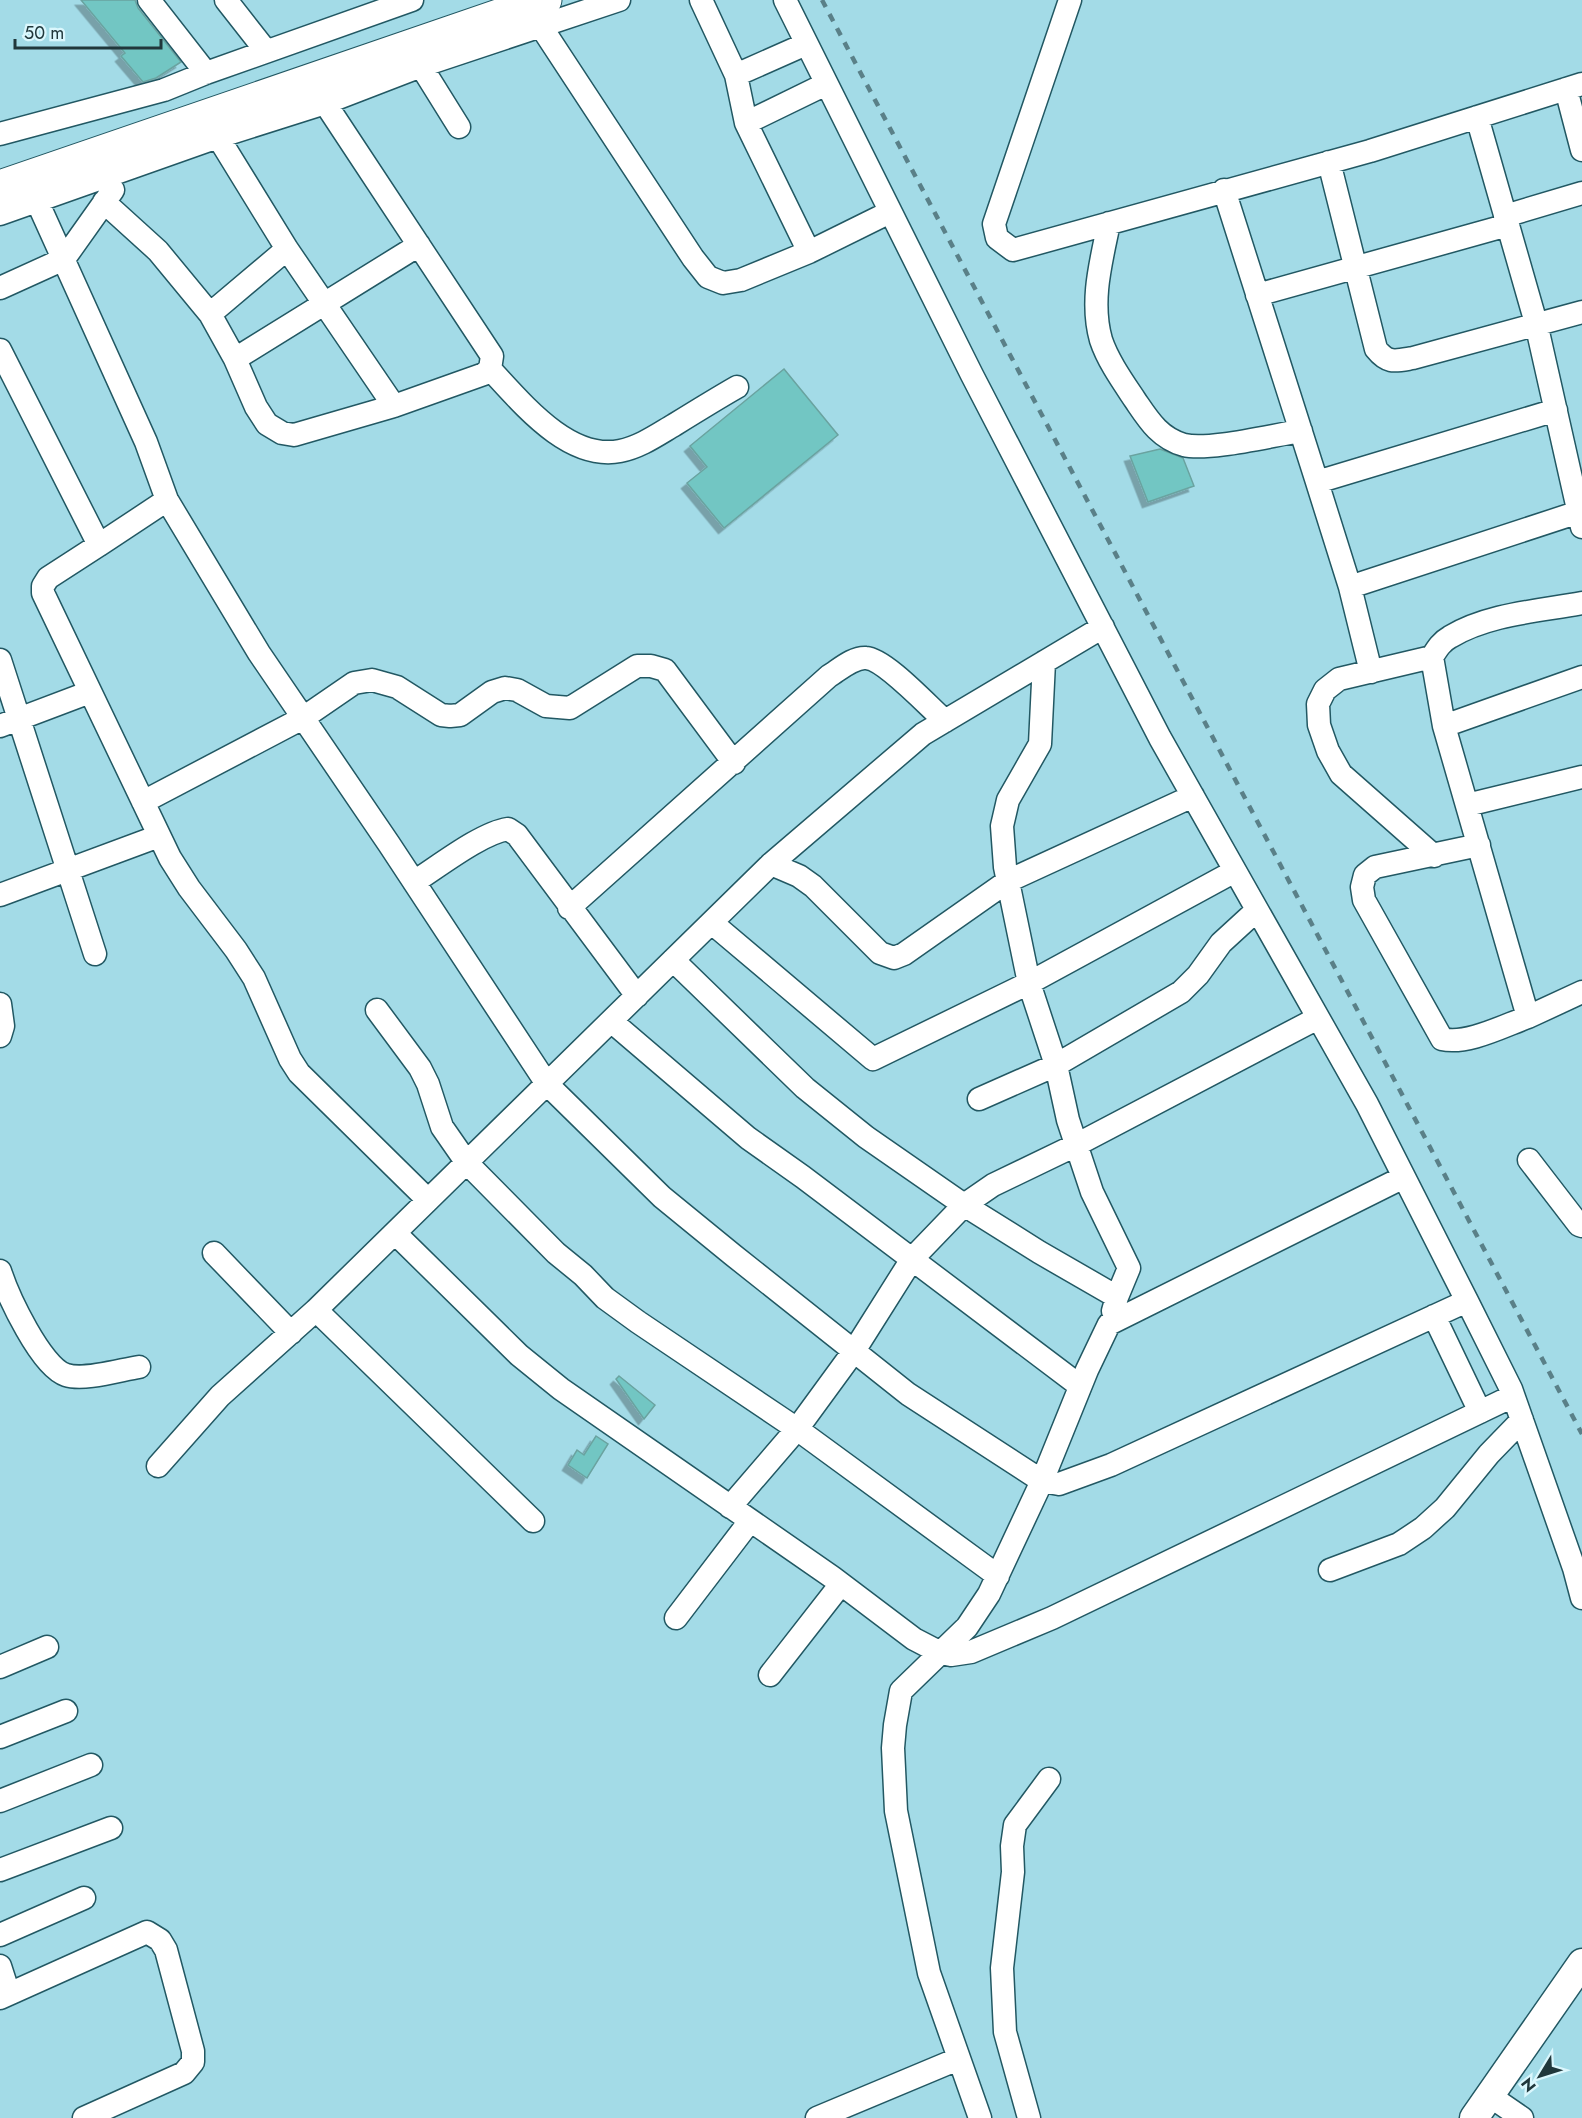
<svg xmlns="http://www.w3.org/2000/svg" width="1582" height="2118" font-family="Jost,sans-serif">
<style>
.building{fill:#72c6c3;stroke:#6aa3a0;stroke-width:1.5;filter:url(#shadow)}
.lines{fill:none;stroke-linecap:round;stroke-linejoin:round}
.minor-casing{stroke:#225863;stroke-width:25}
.major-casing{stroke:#225863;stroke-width:31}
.highway-casing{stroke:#225863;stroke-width:35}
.minor{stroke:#fff;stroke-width:22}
.major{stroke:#fff;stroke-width:28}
.highway{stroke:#fff;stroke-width:33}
.rail{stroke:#5a8088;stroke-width:4.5;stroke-dasharray:8 8;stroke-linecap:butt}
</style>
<defs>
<filter id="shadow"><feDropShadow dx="-5.5" dy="5.5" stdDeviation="0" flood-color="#0004"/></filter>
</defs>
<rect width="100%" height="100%" fill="#a3dbe7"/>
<path class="building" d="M81 0H135L138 8 181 62 156 78 143 82 121 56 125 53Z
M784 369 838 435 724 528 687 483 707 467 690 446Z
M1160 449 1183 458 1194 486 1148 502 1130 456Z
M619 1376 655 1405 644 1419 616 1379Z
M596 1436 608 1444 587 1478 568 1465 577 1450 584 1455Z"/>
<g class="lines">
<defs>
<path id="minor" d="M149 0 206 73
M226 0 266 51
M701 0 736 75 746 123 809 252 890 212
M785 0 972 375 1160 738 1367 1104 1467 1301 1511 1389 1574 1568 1582 1598
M1070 0 994 224 997 238 1013 250 1370 151 1582 84
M540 25 693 258 708 277 723 283 741 280 809 252
M421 66 459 127
M736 75 806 44
M1566 89 1582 150
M1477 117 1536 323 1582 527
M746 123 826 84
M0 134 164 90 206 73 412 0
M218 137 287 249 394 406
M1329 162 1376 349C1388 364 1395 361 1413 358L1582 312
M1224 190 1317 482 1556 410
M37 201 146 442 167 500 259 653 389 844 547 1084 662 1197 733 1255 908 1394 1042 1481 1059 1484 1111 1465 1467 1301
M104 202 158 251 210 314 287 249
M0 214 218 137 325 103 421 66 619 0
M1505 216 1582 193
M1109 223C1101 262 1090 301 1101 340 1108 361 1123 382 1135 400 1148 419 1159 438 1184 445 1209 451 1273 435 1301 431
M0 288 64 259 113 190
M1257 295 1508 225
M210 314 235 359 256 407 267 424 282 433 294 435 394 406 484 374 490 369 492 356 325 103
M0 350 99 545 167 500
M235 359 419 245
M490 369C522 403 568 461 620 451 640 447 657 435 674 425 695 412 716 399 737 387
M1317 482 1350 587 1579 512
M99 545 48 578 43 586V593L170 858 189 888 236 950 254 978 290 1059 299 1073 428 1200
M1350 587 1371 672
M1582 603C1539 611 1488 614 1450 637 1441 642 1437 649 1432 657L1444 726 1528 1017 1582 992
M1432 657 1339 679 1325 690 1318 704 1319 725 1328 751 1341 774 1434 856
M0 660 95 954
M1044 662 1040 744 1008 800 1002 826 1005 867 1029 983 1056 1065 1068 1120 1092 1192 1129 1268 1117 1297
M0 726 90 692
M1444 726 1582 677
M143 802 303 718 354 683 372 680 397 687 441 715 450 716 460 715 492 692 505 688 517 690 546 706 570 708 637 666H651L665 670 734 763
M1467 805 1582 777
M1479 845 1375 867 1365 875 1362 887 1364 900 1442 1039C1467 1045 1503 1026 1528 1017
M771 864 799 876 813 886 880 953 894 958 904 954 1008 881 1193 796
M414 882C438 867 481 833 508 829L517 835 637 996
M0 895 159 836
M569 908 829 676C839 670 853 657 866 658 885 659 929 707 945 721
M712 923 873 1059 1029 983 1235 871
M673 960 805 1088 866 1137 964 1205 1039 1252 1117 1297 1113 1311
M0 1004 3 1026 0 1036
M377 1010 420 1068 428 1084 442 1127 467 1163 556 1253 583 1275 605 1298 638 1322 797 1429 998 1576
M611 1021 748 1138 803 1177 1080 1386
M979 1099 1056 1065 1181 992 1198 975 1221 943 1257 910
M1529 1160 1579 1225 1582 1226
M395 1233 519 1355 561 1389 832 1577 914 1639 941 1653 951 1655 971 1652 1052 1618 1513 1396
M214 1253 291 1333
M0 1271C8 1296 41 1367 66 1375 84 1381 120 1370 139 1367
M1434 1316 1480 1412
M158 1466 220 1396 316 1310
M730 1507 797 1429 854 1351 912 1259 964 1205 993 1185 1076 1145 1318 1018
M533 1521 316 1310 771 864 923 734 1103 627
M1330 1570 1399 1544 1423 1528 1445 1508 1489 1454 1522 1420
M676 1618 750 1521
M0 1667 47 1647
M770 1675 841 1584
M0 1737 66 1711
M0 1801 91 1765
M0 1870 111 1828
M0 1935 84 1898
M0 1966 9 1994
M0 1998 147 1932 160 1940 166 1950 193 2051V2062L184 2073 84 2118
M1490 2096 1522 2118
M817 2118 958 2059
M980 2118 929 1973 896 1811 893 1748 895 1725 901 1691 967 1627 989 1594 1042 1481 1087 1370 1109 1324 1404 1177
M1029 2118 1005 2032 1002 1968 1013 1872 1012 1846 1015 1825 1049 1779"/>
<path id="major" d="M1474 2118 1582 1963"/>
<path id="highway" d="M0 187 545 0"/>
</defs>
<use href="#minor" class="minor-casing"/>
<use href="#major" class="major-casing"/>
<use href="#highway" class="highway-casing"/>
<use href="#minor" class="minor"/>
<use href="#major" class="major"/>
<use href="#highway" class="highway"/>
<path class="rail" d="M822 0 1582 1434"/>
</g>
<g transform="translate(1540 2076) rotate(232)" stroke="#dbf7fd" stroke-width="4.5" paint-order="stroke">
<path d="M0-4.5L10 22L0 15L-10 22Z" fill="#20373b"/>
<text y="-9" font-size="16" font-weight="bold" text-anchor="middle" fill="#20373b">N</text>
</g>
<path d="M15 39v9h146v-9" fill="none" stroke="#20373b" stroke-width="3"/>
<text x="24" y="39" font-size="18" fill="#20373b" stroke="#dbf7fd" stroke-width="4.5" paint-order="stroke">50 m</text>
</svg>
